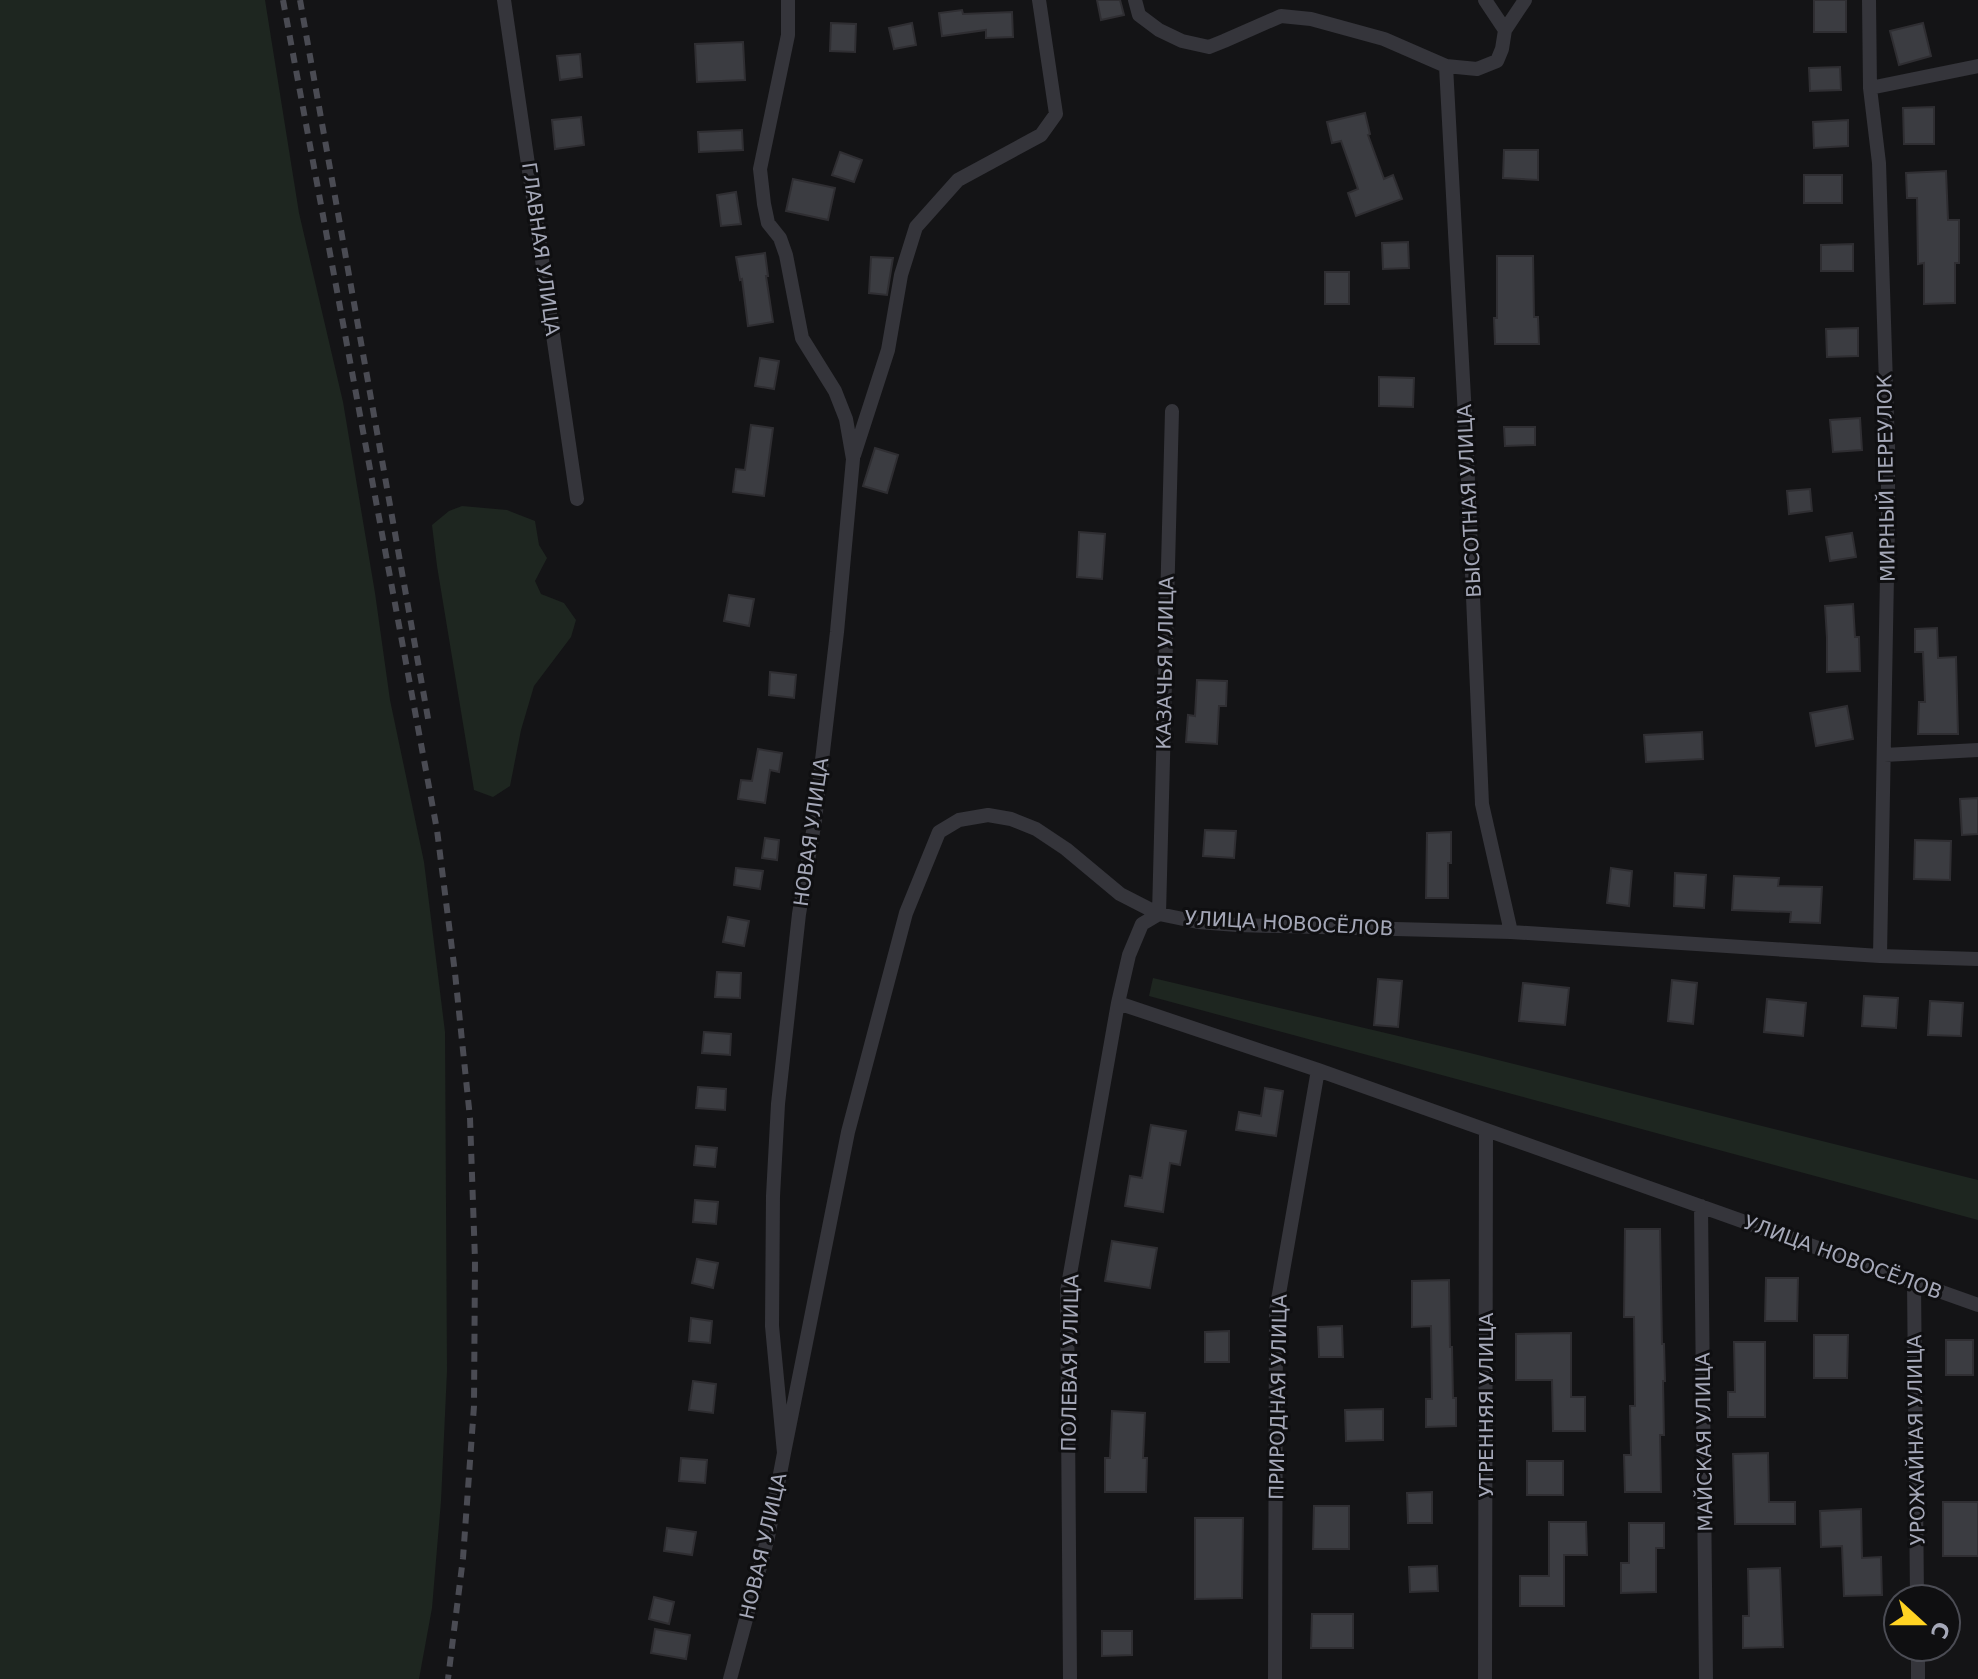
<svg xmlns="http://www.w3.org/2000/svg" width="1978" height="1679" font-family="'DejaVu Sans',sans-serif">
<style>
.green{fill:#1e2620}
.building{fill:#3b3c41;stroke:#2f2e32;stroke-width:2}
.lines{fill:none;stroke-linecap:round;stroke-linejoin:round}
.street{stroke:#35353b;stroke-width:14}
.rail{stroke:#4a4b53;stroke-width:6;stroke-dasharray:10 8;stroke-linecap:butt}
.labels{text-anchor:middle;stroke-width:6;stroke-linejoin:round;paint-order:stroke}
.street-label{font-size:20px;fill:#a5a8b8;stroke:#0f0f11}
</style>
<rect width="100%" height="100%" fill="#141416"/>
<path class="green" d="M0 0H265L299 213 343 402 375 593 390 700 424 862 445 1032 447 1371 441 1501 432 1608 419 1679H0Z
M462 506 507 510 535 521 539 545 547 558 535 581 541 594 564 603 576 620 571 637 534 686 521 730 510 786 493 797 474 790 437 566 432 525 449 511Z
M1153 978 1466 1052 1978 1180V1220L1149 996Z"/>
<path class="building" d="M1097 0H1120L1124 15 1101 20Z
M1814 0H1846V32H1814Z
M962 10 963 14 1012 12 1013 37 986 38V30L942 36 939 13Z
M831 23 856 24 855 52 830 51Z
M912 23 916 45 894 49 889 28Z
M1923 23 1931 56 1899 65 1890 31Z
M743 42 745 80 697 82 695 44Z
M580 54 582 77 560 80 557 56Z
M1840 67 1841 90 1810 91 1809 68Z
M1934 107V144H1904L1903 108Z
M1365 113 1370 134 1368 135 1384 179 1393 175 1402 199 1356 216 1348 193 1358 189 1341 141 1332 143 1327 122Z
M581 117 584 145 555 149 552 120Z
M1848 120V146L1814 148 1813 122Z
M742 130 743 150 699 152 698 132Z
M1504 150H1538V180L1503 178Z
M840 152 862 160 854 182 832 175Z
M1946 171 1948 220H1959V263H1955V303L1924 304V263L1918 264 1917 198H1907L1906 173Z
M1804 175H1842V203H1804Z
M793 179 835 188 828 220 786 211Z
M736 192 741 224 721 226 717 195Z
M1408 242 1409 268 1383 269 1382 243Z
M1853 244V271H1821V245Z
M765 253 768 276H766L773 322 748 326 742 279 740 280 736 257Z
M1497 256H1533L1534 317H1538L1539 344H1495L1494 318H1497Z
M871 257 893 258 887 295 869 293Z
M1325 272H1349V304H1325Z
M1858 328V356L1827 357 1826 329Z
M760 358 779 361 774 389 755 386Z
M1379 377 1414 378 1413 407 1379 406Z
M1860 418 1862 450 1833 452 1830 420Z
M751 425 773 428 764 496 733 492 736 469 745 470Z
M1504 427H1535V445L1505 446Z
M875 448 898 455 887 493 863 486Z
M1810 489 1812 511 1789 514 1787 491Z
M1079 532 1105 534 1102 579 1077 577Z
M1852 533 1856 557 1830 561 1826 537Z
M729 595 754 599 749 626 724 621Z
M1853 604 1855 637H1859L1860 671 1827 672V638L1825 606Z
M1937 628 1938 658 1956 657 1958 734H1918L1919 702H1925L1923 652H1915V629Z
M770 672 796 675 794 698 769 695Z
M1197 680 1227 681 1226 706H1219L1217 744 1186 742 1188 715 1195 716Z
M1847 706 1853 739 1816 746 1810 713Z
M1702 732 1703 759 1646 762 1644 735Z
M758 749 782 753 779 772 770 770 765 803 738 799 741 780 752 781Z
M1978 798V834L1962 835 1960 799Z
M1205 830 1236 831 1234 858 1203 856Z
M1451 832V863H1448V898H1426L1427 833Z
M765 838 779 840 777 860 762 858Z
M1915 840 1951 841 1950 880 1914 879Z
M736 868 763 871 760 889 734 885Z
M1611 868 1632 871 1629 906 1607 903Z
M1675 873 1706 875 1704 908 1674 906Z
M1734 876 1779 878 1778 886 1822 887 1820 923 1790 922 1791 912 1732 910Z
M728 917 749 921 744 946 723 942Z
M717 972 741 973 740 998 715 997Z
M1378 979 1402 981 1398 1027 1374 1025Z
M1672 980 1697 983 1693 1024 1668 1021Z
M1523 983 1569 988 1565 1025 1519 1021Z
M1864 996 1898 998 1896 1028 1862 1026Z
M1767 999 1806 1003 1803 1036 1764 1032Z
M1930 1001 1963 1003 1961 1036 1928 1035Z
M704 1032 731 1034 730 1055 702 1053Z
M698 1087 726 1089 725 1110 696 1108Z
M1265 1088 1283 1091 1276 1136 1236 1130 1239 1112 1261 1116Z
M1151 1125 1186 1131 1180 1165 1170 1163 1163 1212 1125 1206 1130 1176 1142 1178Z
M696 1146 717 1148 715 1167 694 1165Z
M695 1200 718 1202 716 1224 693 1222Z
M1625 1229H1660L1662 1344H1664L1665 1381H1663L1664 1435H1660L1661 1492H1625L1624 1455H1631L1630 1406H1635L1634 1317H1624Z
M1112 1241 1157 1248 1150 1288 1105 1281Z
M697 1259 718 1263 713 1288 692 1283Z
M1766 1278H1798L1797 1321H1765Z
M1449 1280 1450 1347H1452L1453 1398H1456V1426L1426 1427V1399H1432L1431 1326 1412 1327V1281Z
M691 1318 712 1321 710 1343 689 1341Z
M1342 1326 1343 1357H1319L1318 1327Z
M1229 1331V1362H1205V1332Z
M1571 1333V1397H1585V1431H1553L1552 1380H1516V1334Z
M1814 1335H1848L1847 1378H1814Z
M1946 1340H1973V1375H1946Z
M1734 1342H1765V1417H1728V1392H1735Z
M693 1381 716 1384 713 1413 689 1410Z
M1383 1409V1440L1346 1441 1345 1410Z
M1112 1411 1145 1413 1143 1458H1147L1146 1492H1105V1458H1110Z
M1768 1453 1769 1502H1795V1524H1735L1733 1454Z
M681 1458 707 1460 705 1483 679 1481Z
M1527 1461H1563V1495H1527Z
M1432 1492V1523H1408L1407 1493Z
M1943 1502H1978V1556H1943Z
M1314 1506H1349V1549H1313Z
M1861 1509 1862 1558 1881 1557 1882 1595 1844 1596 1842 1546 1821 1547 1820 1511Z
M1195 1518H1243L1242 1598 1195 1599Z
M1549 1522H1586L1587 1555H1564V1606H1520V1576H1549Z
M1629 1523H1664V1548H1656V1592L1621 1593V1563H1629Z
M667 1528 696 1532 692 1555 664 1551Z
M1437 1566 1438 1591 1410 1592 1409 1567Z
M1780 1568 1783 1647 1743 1648V1616H1749L1748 1569Z
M654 1597 674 1602 669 1624 649 1619Z
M1312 1614H1353V1648H1311Z
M655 1629 690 1635 686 1659 651 1653Z
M1102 1631H1132V1655L1102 1656Z"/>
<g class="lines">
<path class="street" d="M504 0 577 499
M1135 0 1139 15 1159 30 1182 41 1209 47 1224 41 1281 16 1311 19 1384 39 1446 66 1477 69 1497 61 1502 49 1505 30 1485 0
M1869 0 1870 88 1879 163 1888 448V521L1880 956
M1505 30 1525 0
M1446 66 1466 435 1482 804 1511 932
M1870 88 1978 66
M854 455 888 350 901 275 916 227 958 180 1041 135 1056 114 1039 0
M1884 755 1978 750
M1118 1003 1318 1070 1978 1305
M1701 1206 1706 1679
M1914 1282 1917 1599
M784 1453 848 1132 906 913 939 832 959 820 988 815 1011 819 1036 829 1066 849 1120 894 1159 914 1198 922 1237 925 1511 932 1880 956 1978 959
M1918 1647V1679
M730 1679 768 1537 784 1453 772 1326 773 1196 778 1104 799 914 815 820 837 632 853 459 846 419 835 391 802 338 786 255 780 238 768 223 764 204 760 169 788 35V0
M1070 1679 1067 1291 1118 1003 1129 955 1142 924 1159 914 1172 411
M1275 1679 1276 1311 1318 1070
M1485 1679 1486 1132"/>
<path class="rail" d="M283 0 437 830 455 973 470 1118 475 1260 474 1406 463 1558 448 1679
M300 0 429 724"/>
</g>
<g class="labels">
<g class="street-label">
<text transform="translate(541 249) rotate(82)" y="7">ГЛАВНАЯ УЛИЦА</text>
<text transform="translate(1886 478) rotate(-91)" y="7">МИРНЫЙ ПЕРЕУЛОК</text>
<text transform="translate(1469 501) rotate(-93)" y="7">ВЫСОТНАЯ УЛИЦА</text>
<text transform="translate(1165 663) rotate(-89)" y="7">КАЗАЧЬЯ УЛИЦА</text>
<text transform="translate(811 832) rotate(-82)" y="7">НОВАЯ УЛИЦА</text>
<text transform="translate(1289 923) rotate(3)" y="7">УЛИЦА НОВОСЁЛОВ</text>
<text transform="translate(1843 1257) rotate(20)" y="7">УЛИЦА НОВОСЁЛОВ</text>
<text transform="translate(1070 1363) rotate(-89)" y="7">ПОЛЕВАЯ УЛИЦА</text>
<text transform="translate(1278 1397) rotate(-89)" y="7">ПРИРОДНАЯ УЛИЦА</text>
<text transform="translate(1486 1405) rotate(-90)" y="7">УТРЕННЯЯ УЛИЦА</text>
<text transform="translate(1916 1440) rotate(-91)" y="7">УРОЖАЙНАЯ УЛИЦА</text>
<text transform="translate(1704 1442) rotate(-91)" y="7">МАЙСКАЯ УЛИЦА</text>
<text transform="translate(763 1546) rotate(-77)" y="7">НОВАЯ УЛИЦА</text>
</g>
</g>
<g transform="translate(1922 1623) rotate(111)"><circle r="38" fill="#0f0f11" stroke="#4b4c54" stroke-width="2"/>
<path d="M0-6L14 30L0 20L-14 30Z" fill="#ffd323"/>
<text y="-12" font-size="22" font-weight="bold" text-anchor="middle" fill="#a5a8b8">С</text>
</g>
</svg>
